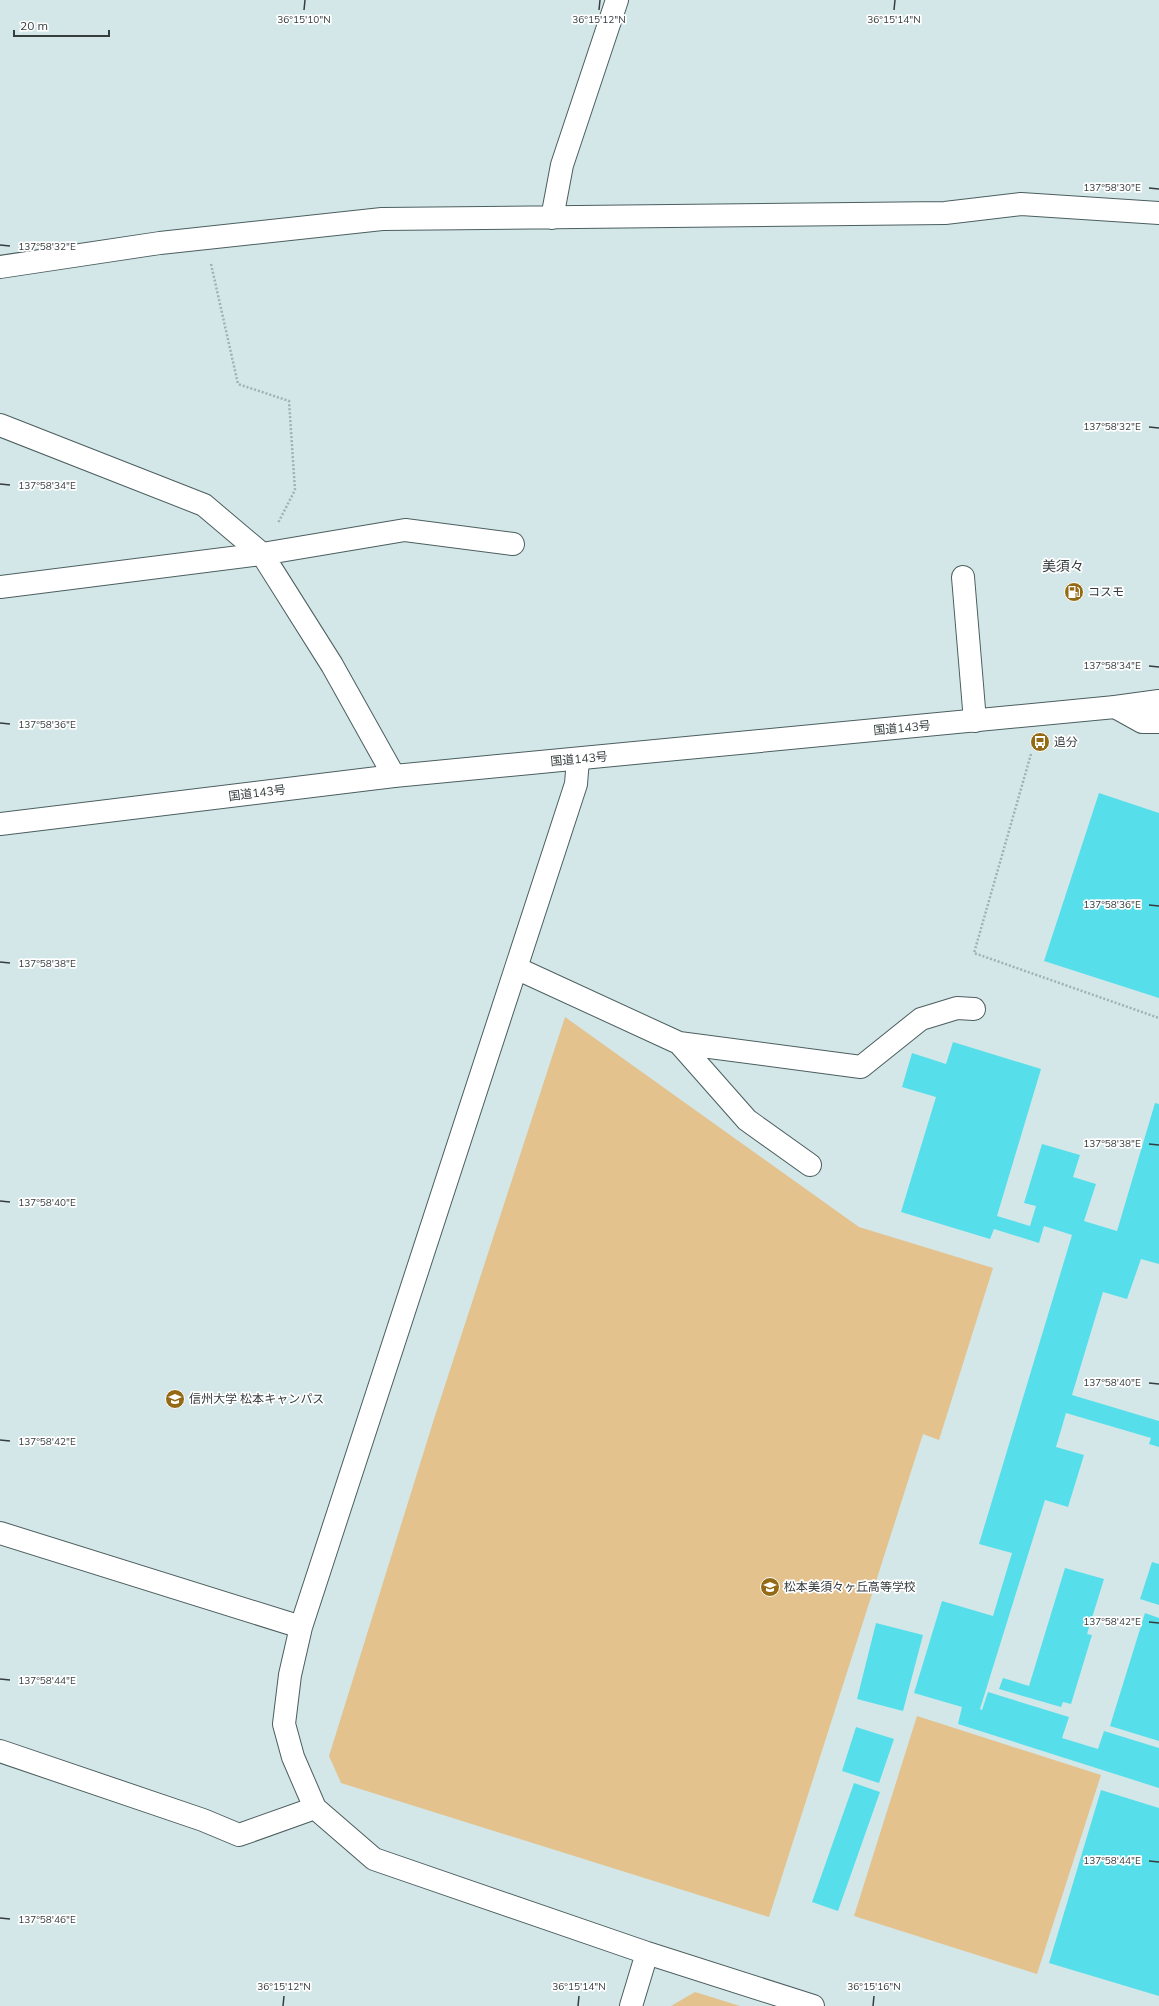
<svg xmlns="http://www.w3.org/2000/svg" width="1159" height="2006" font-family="Mulish,'Noto Sans JP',sans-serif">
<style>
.green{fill:#e3c28e}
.building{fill:#56dfeb}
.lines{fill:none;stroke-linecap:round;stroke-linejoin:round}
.minor-casing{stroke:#4c5e5f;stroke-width:24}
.major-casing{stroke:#4c5e5f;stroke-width:24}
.highway-casing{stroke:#4c5e5f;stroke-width:24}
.path{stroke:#a1b1b2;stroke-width:2.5;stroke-dasharray:2 2;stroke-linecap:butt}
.minor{stroke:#fff;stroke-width:22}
.major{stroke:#fff;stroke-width:22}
.highway{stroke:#fff;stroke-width:22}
.ticks{fill:none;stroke:#353d3e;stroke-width:1.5}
.labels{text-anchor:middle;stroke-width:3.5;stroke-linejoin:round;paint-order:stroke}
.poi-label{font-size:12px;fill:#353d3e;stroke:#fff;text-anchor:start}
.street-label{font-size:12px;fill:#353d3e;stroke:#fff}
.quarter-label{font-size:14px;fill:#353d3e;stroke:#fff}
.ticks-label{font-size:10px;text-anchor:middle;fill:#353d3e;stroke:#fff;stroke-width:3.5;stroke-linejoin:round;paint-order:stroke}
</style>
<rect width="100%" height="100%" fill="#d3e7e8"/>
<path class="green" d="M565 1017 859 1227 993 1268 939 1440 923 1434 769 1917 341 1783 329 1756 434 1419Z
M917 1716 1101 1775 1037 1974 854 1916Z
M695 1992 740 2006H671Z"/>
<path class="building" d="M1099 793 1159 813V998L1044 961Z
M953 1042 1041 1069 997 1216 1030 1226 1036 1206 1024 1203 1042 1144 1080 1155 1073 1177 1096 1184 1084 1221 1117 1231 1155 1103 1159 1104V1264L1141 1259 1127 1299 1103 1292 1072 1395 1159 1421V1447L1149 1444 1151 1438 1066 1413 1056 1447 1084 1455 1068 1507 1045 1500 980 1709 982 1710 988 1692 1069 1717 1062 1738 1098 1749 1104 1731 1159 1748V1788L958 1724 962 1707 914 1693 942 1601 993 1616 1012 1553 979 1544 1072 1235 1044 1226 1039 1243 994 1229 990 1239 901 1212 936 1097 902 1087 912 1053 946 1064Z
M1152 1562 1159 1564V1605L1140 1599Z
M1065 1568 1104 1579 1087 1634 1092 1635 1071 1704 1063 1702 1061 1707 999 1689 1003 1678 1029 1686Z
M1145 1613 1159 1618V1741L1110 1726Z
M876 1623 923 1635 903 1711 857 1699Z
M856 1727 894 1739 879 1783 842 1771Z
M854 1783 880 1792 838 1911 812 1902Z
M1101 1790 1159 1808V1996L1049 1963Z"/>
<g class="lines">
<defs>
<path id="minor" d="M552 218 562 165 617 0
M0 267 160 243 382 219 945 213 1021 204 1159 213
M0 425 204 505 262 554 332 665 394 776
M963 577 975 721
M0 587 262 554 405 530 513 544
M578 759 576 784 301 1627 290 1675 284 1724 293 1757 315 1808 374 1859 647 1953 813 2006
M516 968 679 1043 861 1067 921 1019 957 1008 974 1009
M679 1043 747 1120 810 1165
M0 1533 301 1627
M0 1751 203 1820 239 1835 315 1808
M631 2006 647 1953"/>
<path id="major" d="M1115 707 1142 722H1159"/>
<path id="highway" d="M0 824 394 776 1115 707 1159 701"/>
</defs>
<use href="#minor" class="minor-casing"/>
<use href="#major" class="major-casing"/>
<use href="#highway" class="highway-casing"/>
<path class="path" d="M211 264 238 384 289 401 295 490 278 523
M1031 754 974 953 1159 1018"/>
<use href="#minor" class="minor"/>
<use href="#major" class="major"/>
<use href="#highway" class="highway"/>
</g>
<path class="ticks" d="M304 10 305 0M599 10 600 0M894 10 895 0M1149 188 1159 189M0 245 10 246M1149 427 1159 428M0 484 10 485M1149 666 1159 667M0 723 10 724M1149 905 1159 906M0 962 10 963M1149 1144 1159 1145M0 1201 10 1202M1149 1383 1159 1384M0 1440 10 1441M1149 1622 1159 1623M0 1679 10 1680M1149 1861 1159 1862M0 1918 10 1919M283 2006 284 1996M578 2006 579 1996M873 2006 874 1996"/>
<defs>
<symbol id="fuel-disc" viewBox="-11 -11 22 22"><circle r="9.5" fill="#946a15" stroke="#fff"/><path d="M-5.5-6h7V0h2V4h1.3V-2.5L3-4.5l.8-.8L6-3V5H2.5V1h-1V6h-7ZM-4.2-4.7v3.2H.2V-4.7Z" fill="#fff"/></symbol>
<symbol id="bus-disc" viewBox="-11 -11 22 22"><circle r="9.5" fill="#946a15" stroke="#fff"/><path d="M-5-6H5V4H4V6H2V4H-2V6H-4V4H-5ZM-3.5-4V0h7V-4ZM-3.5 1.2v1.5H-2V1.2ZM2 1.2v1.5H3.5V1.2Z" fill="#fff"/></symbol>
<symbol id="university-disc" viewBox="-11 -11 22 22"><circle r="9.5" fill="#946a15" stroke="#fff"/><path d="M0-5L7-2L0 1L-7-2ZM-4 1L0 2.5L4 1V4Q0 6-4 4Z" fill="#fff"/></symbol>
<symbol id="school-disc" viewBox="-11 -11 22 22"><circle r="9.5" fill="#946a15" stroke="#fff"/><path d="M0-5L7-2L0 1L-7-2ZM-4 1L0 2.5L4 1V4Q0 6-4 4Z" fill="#fff"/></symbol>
</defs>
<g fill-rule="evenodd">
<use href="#fuel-disc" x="1063" y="581" width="22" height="22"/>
<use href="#bus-disc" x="1029" y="731" width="22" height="22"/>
<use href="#university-disc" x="164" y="1388" width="22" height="22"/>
<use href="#school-disc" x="759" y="1576" width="22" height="22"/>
</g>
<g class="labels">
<g class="poi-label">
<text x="1088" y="596">コスモ</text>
<text x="1054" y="746">追分</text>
<text x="189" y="1403">信州大学 松本キャンパス</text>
<text x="784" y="1591">松本美須々ヶ丘高等学校</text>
</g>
<g class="street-label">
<text transform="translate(902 728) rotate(-5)" y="4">国道143号</text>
<text transform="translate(579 759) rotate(-5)" y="4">国道143号</text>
<text transform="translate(257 793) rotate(-7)" y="4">国道143号</text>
</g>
<g class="quarter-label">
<text x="1063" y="571">美須々</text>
</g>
</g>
<g class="ticks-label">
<text x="304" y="23">36°15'10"N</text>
<text x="599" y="23">36°15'12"N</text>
<text x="894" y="23">36°15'14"N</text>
<text x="1112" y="191">137°58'30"E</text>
<text x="47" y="250">137°58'32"E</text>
<text x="1112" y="430">137°58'32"E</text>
<text x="47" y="489">137°58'34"E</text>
<text x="1112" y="669">137°58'34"E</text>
<text x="47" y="728">137°58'36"E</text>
<text x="1112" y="908">137°58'36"E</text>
<text x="47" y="967">137°58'38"E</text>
<text x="1112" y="1147">137°58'38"E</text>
<text x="47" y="1206">137°58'40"E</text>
<text x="1112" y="1386">137°58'40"E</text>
<text x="47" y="1445">137°58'42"E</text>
<text x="1112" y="1625">137°58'42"E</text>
<text x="47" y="1684">137°58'44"E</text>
<text x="1112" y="1864">137°58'44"E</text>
<text x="47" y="1923">137°58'46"E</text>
<text x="284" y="1990">36°15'12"N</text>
<text x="579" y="1990">36°15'14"N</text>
<text x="874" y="1990">36°15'16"N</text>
</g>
<path d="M14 30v6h95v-6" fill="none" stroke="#353d3e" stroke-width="2"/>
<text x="20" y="30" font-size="12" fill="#353d3e" stroke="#ffffff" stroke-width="3" paint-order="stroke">20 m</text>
</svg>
